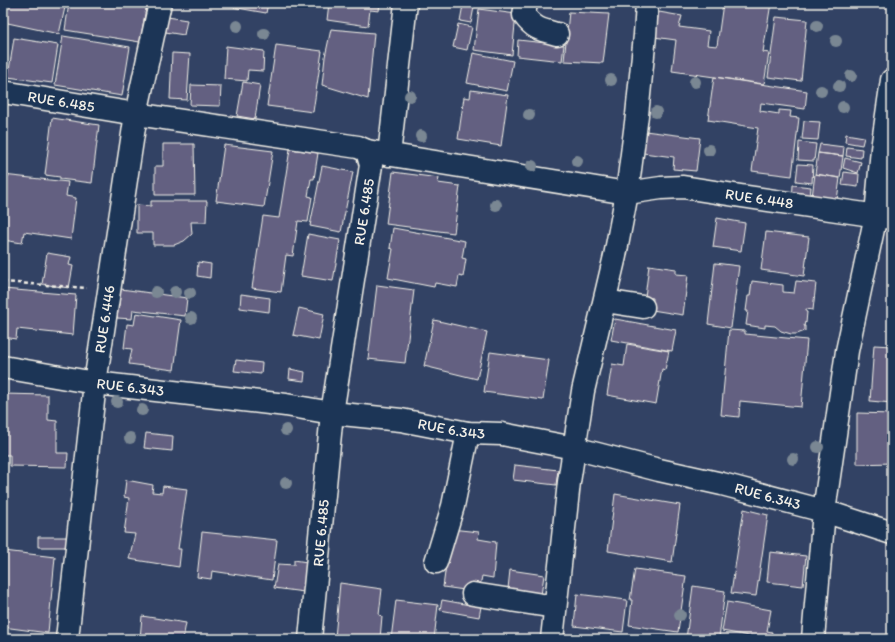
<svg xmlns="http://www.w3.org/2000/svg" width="895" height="642" font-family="Itim,sans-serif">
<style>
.building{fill:#636181;stroke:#f4f1e8}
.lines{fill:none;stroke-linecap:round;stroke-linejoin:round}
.minor-casing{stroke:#f4f1e8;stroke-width:25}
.tertiary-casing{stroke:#f4f1e8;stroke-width:25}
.path{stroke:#f4f1e8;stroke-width:2.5;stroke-dasharray:4 3;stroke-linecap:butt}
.minor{stroke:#1d3557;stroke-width:22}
.tertiary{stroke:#1d3557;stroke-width:22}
.tree{fill:#7a8793}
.labels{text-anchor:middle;stroke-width:3;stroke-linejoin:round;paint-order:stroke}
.street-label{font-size:15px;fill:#f4f1e8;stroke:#1d3557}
</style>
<rect width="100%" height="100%" fill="#324264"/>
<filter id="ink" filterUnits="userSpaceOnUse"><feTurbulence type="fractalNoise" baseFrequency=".025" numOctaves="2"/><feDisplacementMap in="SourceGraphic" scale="8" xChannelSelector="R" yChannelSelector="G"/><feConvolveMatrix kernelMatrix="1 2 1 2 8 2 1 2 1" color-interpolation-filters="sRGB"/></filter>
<g filter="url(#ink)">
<path class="building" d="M6 3H66L59 34 3 22Z
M69 3H147L140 42 65 30Z
M209 3H268L266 13Z
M329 3H380L379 11 370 10 368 26 327 20Z
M723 3H771L763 52 769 53 764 84 672 71 676 40 654 37 659 12 682 16 679 27 709 31 707 45 717 46Z
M463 5 474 7 471 23 460 21Z
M479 9 516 14 512 55 474 50Z
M569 12 609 14 603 63 564 61Z
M161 16 187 20 184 35 159 31Z
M776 17 807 20 801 81 768 77Z
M458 24 472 27 467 50 453 47Z
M331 29 374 33 368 99 322 85 325 57Z
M63 36 130 47 122 96 55 85Z
M14 38 58 45 52 83 8 77Z
M518 40 564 45 562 61 517 56Z
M276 45 322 51 313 112 267 106Z
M226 46 264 51 263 71 248 70 247 81 224 79Z
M172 53 190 54 187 100 170 99Z
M473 53 513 61 507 91 467 83Z
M714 77 807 91 805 109 761 103 760 111 779 114V110L791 111 790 117 799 118 792 176 752 171 758 128 708 120Z
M243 82 260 85 255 119 237 116Z
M191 85 221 86 220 106 190 105Z
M471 90 508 95 501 146 458 139 464 97 470 98Z
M52 118 99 125 92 183 60 179V177L45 175Z
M804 121 820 122 818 140 802 139Z
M645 131 700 138 696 171 673 169 674 157 643 153Z
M846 134 864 137 862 145 845 142Z
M799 142 816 144 814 161 798 160Z
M163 144H194L195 195H155V166H163Z
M820 144 844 147 843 156 818 153Z
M224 145 273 151 264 207 216 201Z
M847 147 862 149 861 158 846 156Z
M290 149 318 153 314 179H311L308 196 312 197 308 222 298 221 293 256 286 255 281 292 252 288 263 216 279 218Z
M818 153 843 156 840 178 815 174Z
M845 158 861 162 858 173 843 168Z
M798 164 813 165 812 183 796 181Z
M322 166 353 172 341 232 310 226Z
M393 172 439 178 438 183 460 186 454 233 386 224Z
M844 172 859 174 858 187 842 185Z
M815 174 840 178 837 200 812 197Z
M3 175 68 182 66 196 76 198 71 239 24 232 22 243 3 240Z
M793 185 811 187 809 204 792 202Z
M151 201H207L206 222H191L192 234 184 241 174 245H153V233H137V205L151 206Z
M717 218 745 223 741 251 713 247Z
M393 228 465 241 462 258 466 259 463 277 459 276 457 287 435 283 434 287 388 278 393 249 390 248Z
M766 232 809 237 804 276 761 270Z
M308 234 340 240 333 281 301 276Z
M47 253 71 257 69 265 73 266 69 288 42 284Z
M198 262 211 264 210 278 197 276Z
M715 263 739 266 731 328 708 324Z
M649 265 676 269V274L688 275 683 315 652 310 653 298 645 297Z
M752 281 783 285V292L794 293 796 281 816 283 813 310 806 309V312H807L806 323 805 322 804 326H805V331L797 334H791L781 331 775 326 765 325V328L746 325 748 311H746L748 296H750Z
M377 285 414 290 405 363 368 359Z
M3 289 76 295 73 335 17 329 16 339 3 337Z
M121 289 187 298 185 316 133 310 132 319 117 318Z
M241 294 270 298 269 312 240 308Z
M299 308 324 314 319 340 293 335Z
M136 313 181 320 174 370 129 364 132 349 124 348 127 324 134 325Z
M615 319 676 330 672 351 611 340Z
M434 320 487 332 477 379 424 366Z
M729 330 745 331V334L807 340 801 407 740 401 739 417 721 415Z
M627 344 669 351 665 370 662 369 656 404 607 395 612 364 624 366Z
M874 345 892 346V403L870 401Z
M490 352 549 360 543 400 484 392Z
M236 360 262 363 261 374 234 371Z
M290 369 305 372 304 381 289 379Z
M3 394 48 395V420L57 421V453H68L67 467 10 466V455H3Z
M857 413 892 414V463L857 464Z
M146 433 173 436 172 451 144 448Z
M515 465 558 470 556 485 513 480Z
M126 480 153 485 152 492 162 493 163 486 187 489 178 549H181L179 567 129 559 135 534 124 533 129 498 124 497Z
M615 494 680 505 672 562 608 551Z
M744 509 768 515 756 596 731 593Z
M451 529 479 532 478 539 496 542 493 578 482 576 479 592 443 587Z
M202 532 277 540 272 580 212 571 211 579 197 577Z
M38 537H67V547H38Z
M4 551 55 557 48 633 3 627Z
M770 552 806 556 803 586 767 582Z
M294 560 307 562 304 592 274 588 278 564 294 565Z
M635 569 686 576 678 632 629 625 632 600H630Z
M510 570 544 575 540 602 507 598Z
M340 583 382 589 379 615 382 616 380 639H342L335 638Z
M693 586 725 591 719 638 710 637V639H686Z
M577 594 627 600 623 632 574 626Z
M396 600 438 605 434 639H391Z
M442 600 481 607 479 617 440 610Z
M727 602 771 610 767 631 772 632 771 639H766L722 631Z
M142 616 186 623 183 639H140Z"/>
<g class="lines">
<defs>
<g id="minor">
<path d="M526 3 524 15C534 29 541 30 557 34"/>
<path id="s1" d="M3 92 136 114 358 147 367 151 371 165 332 413 310 639"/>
<path id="s2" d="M367 151 627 193 661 188 683 187 741 196 892 218"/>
<path d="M389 155 406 3"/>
<path d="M605 301 643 307"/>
<path d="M436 562 453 506 468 433"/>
<path d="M473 594 555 607"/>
<path id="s3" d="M67 639 95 383 136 114 160 3"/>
<path d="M552 639 569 482 583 391 615 256 627 193 637 115 645 35 647 3"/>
<path d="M813 639 824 511 847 351 876 215 882 149 892 80"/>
</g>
<g id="tertiary">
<path id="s4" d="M3 367 95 383 286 405 332 413 401 420 468 433 502 434 574 448 659 470 722 484 824 511 892 533"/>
</g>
</defs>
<use href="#minor" class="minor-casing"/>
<use href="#tertiary" class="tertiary-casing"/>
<path class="path" d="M3 282 87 288"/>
<use href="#minor" class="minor"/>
<use href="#tertiary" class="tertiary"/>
</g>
<g class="tree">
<circle cx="237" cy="26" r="6"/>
<circle cx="817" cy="26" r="6"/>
<circle cx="264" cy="34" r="6"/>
<circle cx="836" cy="41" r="6"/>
<circle cx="851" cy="76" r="6"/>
<circle cx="611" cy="80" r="6"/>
<circle cx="695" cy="82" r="6"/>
<circle cx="839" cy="86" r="6"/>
<circle cx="821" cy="91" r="6"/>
<circle cx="410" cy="96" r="6"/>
<circle cx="843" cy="107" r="6"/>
<circle cx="656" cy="112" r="6"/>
<circle cx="529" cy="115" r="6"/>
<circle cx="421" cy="136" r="6"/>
<circle cx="709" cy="150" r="6"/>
<circle cx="577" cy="161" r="6"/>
<circle cx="532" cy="166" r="6"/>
<circle cx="496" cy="205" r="6"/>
<circle cx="156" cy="292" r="6"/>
<circle cx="175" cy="292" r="6"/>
<circle cx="190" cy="293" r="6"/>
<circle cx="191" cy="318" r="6"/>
<circle cx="117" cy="402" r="6"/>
<circle cx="142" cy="410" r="6"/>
<circle cx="286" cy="430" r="6"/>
<circle cx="130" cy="438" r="6"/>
<circle cx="818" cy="447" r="6"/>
<circle cx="793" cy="459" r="6"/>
<circle cx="286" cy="483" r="6"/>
<circle cx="680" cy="615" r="6"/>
</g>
</g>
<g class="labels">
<g class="street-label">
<text dy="5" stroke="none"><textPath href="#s1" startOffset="59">RUE 6.485</textPath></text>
<text dy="5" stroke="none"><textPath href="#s2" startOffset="397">RUE 6.448</textPath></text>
<text transform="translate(364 212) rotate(-81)" y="5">RUE 6.485</text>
<text dy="5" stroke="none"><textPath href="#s3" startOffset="322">RUE 6.446</textPath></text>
<text dy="5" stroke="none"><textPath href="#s4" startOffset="129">RUE 6.343</textPath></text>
<text dy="5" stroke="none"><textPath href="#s4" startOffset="453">RUE 6.343</textPath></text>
<text dy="5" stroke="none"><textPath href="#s4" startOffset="777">RUE 6.343</textPath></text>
<text transform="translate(321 533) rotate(-85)" y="5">RUE 6.485</text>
</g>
</g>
<rect width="895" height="642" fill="none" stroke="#1d3557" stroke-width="16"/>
<rect x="8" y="8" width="879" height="626" fill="none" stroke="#f4f1e8" stroke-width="1.5" filter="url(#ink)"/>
</svg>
